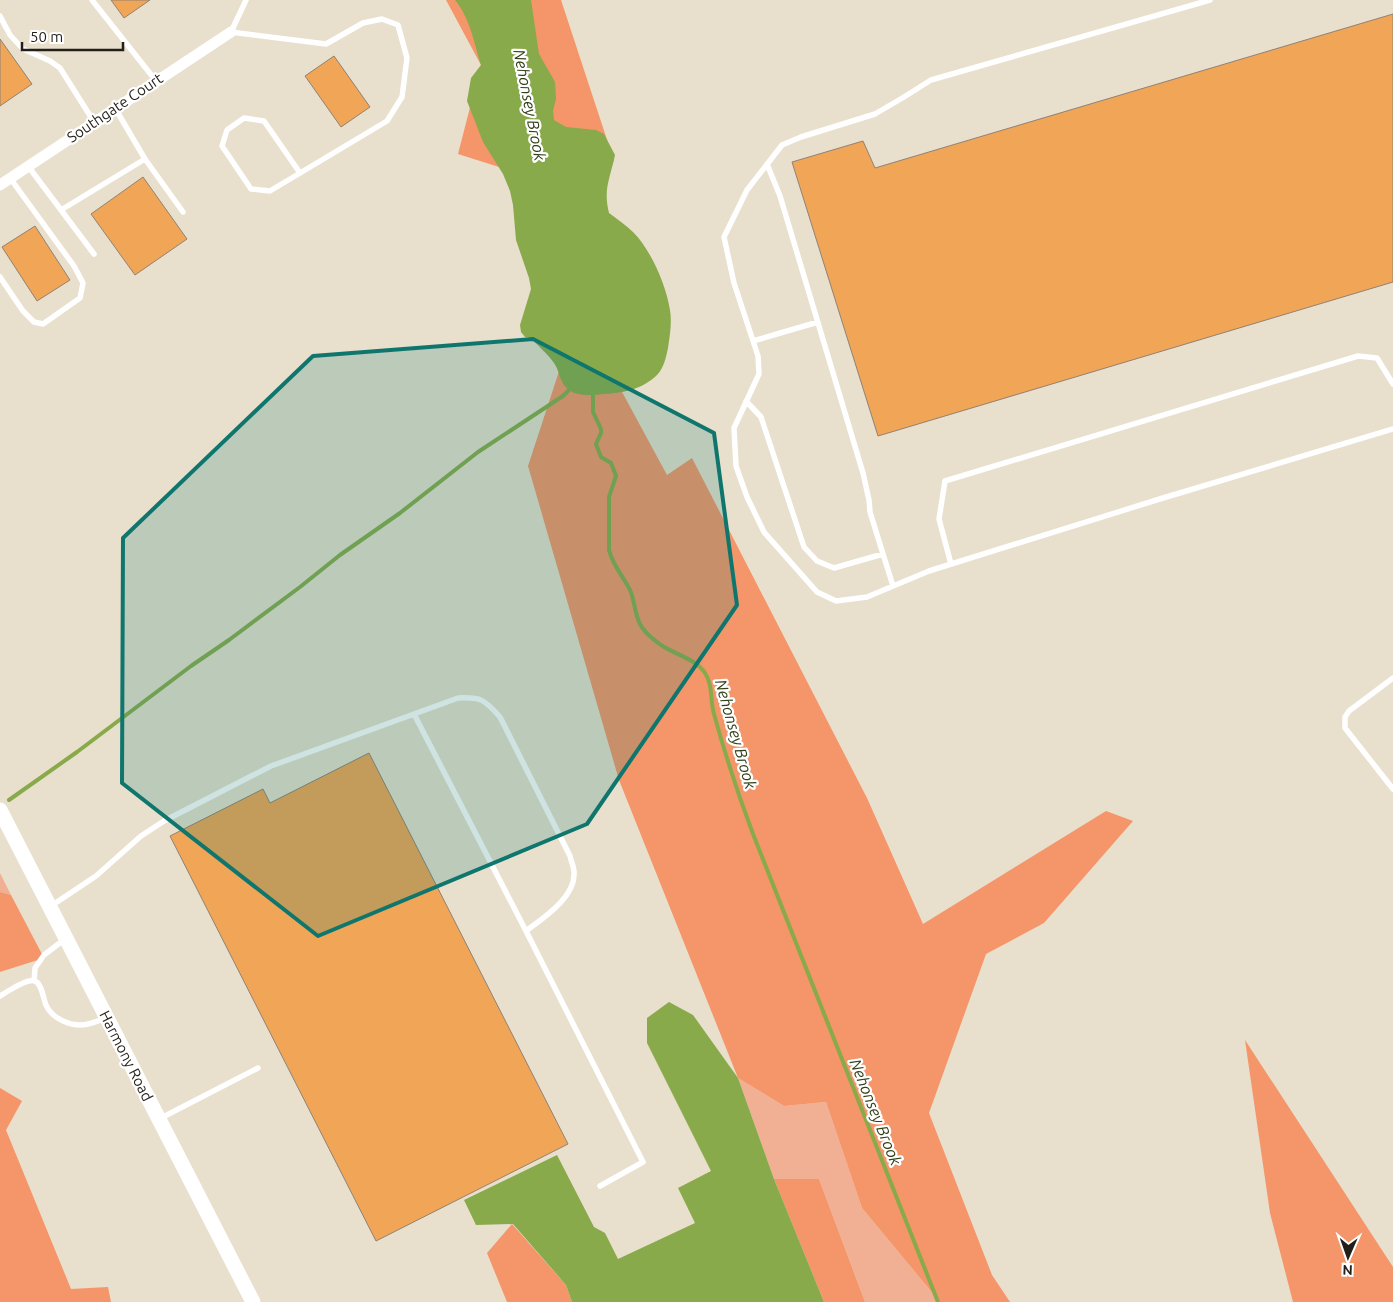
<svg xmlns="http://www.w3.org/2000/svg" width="1393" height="1302" font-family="Ubuntu,sans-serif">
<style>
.green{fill:#f1b094}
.forest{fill:#f5956a}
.water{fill:#89aa4a}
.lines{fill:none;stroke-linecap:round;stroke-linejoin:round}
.stream{stroke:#89aa4a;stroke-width:4}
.building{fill:#f0a557;stroke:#908275}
.lane{stroke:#fff;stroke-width:5.5}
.street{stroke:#fff;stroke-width:11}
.secondary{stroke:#fff;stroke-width:15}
.marked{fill:#0f766e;fill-opacity:0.2;stroke:#0f766e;stroke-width:4;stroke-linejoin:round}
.labels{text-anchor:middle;stroke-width:4.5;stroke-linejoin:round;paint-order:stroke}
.street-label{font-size:15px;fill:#221e18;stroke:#fff}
.water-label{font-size:16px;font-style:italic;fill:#324018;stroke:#fff}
</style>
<rect width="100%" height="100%" fill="#e8dfcd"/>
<path class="green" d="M0 873 11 895 0 892Z
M738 1078 784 1106 826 1102 862 1208 940 1302H865L819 1179H774Z"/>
<path class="forest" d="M446 0H561L614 161 531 177 458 154 481 65Z
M567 347 615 379 667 475 692 458 867 798 923 924 1106 811 1133 821 1044 923 986 954 929 1113 992 1275 1010 1302H940L862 1208 826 1102 784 1106 738 1078 619 780 528 466Z
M0 892 11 895 44 958 0 972Z
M1245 1040 1393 1267V1302H1293L1270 1213Z
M0 1088 22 1101 6 1130 71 1289 108 1287 111 1302H0Z
M774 1179H819L865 1302H824Z
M512 1224 566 1285 572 1302H507L487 1253Z"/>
<path class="water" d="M455 0H531L539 54 555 82 556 99 553 111 554 120 566 127 596 130 604 134 615 155C610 179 603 189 609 213 617 219 626 225 633 232 651 250 666 285 670 310 672 322 670 335 668 348 666 357 664 368 657 375 643 389 623 393 604 394 593 395 577 397 568 389 559 382 560 371 554 363 548 354 538 346 531 338L525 337 521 332 520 325 531 289 529 278 516 240 513 205 510 191 503 174 483 142 467 101 471 78 481 65C474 43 470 18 455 0Z
M669 1002 693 1015 738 1078 774 1179 824 1302H572L566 1285 513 1224 476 1225 464 1200 557 1155 594 1227 605 1233 618 1259 695 1223 678 1188 711 1171 647 1043V1018Z"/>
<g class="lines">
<path class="stream" d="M593 391V412L601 429V433L596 444 601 457 611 463 616 476 609 497V550C613 566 623 576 630 590 634 599 634 607 637 616 640 629 650 637 661 645 674 654 696 659 705 673 713 685 710 700 714 714 725 754 738 794 753 834L938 1302
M9 800 77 752 191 666 229 640 300 587 340 555 400 513 478 452 563 396 571 388"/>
</g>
<path class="building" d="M111 0H150L124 18Z
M1393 14V282L878 436 792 162 863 141 875 168Z
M0 39 32 84 0 106Z
M334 56 370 107 341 127 305 76Z
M143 177 187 239 135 275 91 214Z
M35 226 70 280 37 301 2 247Z
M369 753 568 1144 376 1241 170 836 263 789 270 803Z"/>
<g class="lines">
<path class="lane" d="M92 0 156 81
M246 0 231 32 326 44 363 23 382 19 398 25 407 58 402 97 387 121 270 191 251 189 222 146 227 130 244 118 264 121 300 173
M1210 0 931 80 904 97 875 114 801 137 782 145 747 190 724 237 734 283 758 356 759 374 734 428 736 466 747 497 764 532 817 592 836 601 867 597 929 571 1163 498 1393 429
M0 16 10 35 23 49 50 61 60 68 94 122
M115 108 145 159 183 212
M767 164 780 196 863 473 869 500 870 512 893 586
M28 166 94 254
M61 210 145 159
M0 277 23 311 34 322 43 324 80 298 83 283 74 266 10 178
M753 341 818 322
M746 401 761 417 804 547 817 561 834 568 883 554
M951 564 939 519 945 481 1358 356 1377 358 1393 384
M1393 678 1349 711 1345 717V728L1393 789
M414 714 526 931
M51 906 96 876 141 836 164 821 271 766 458 698C481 697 484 699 500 717L570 856C571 861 574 867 574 872 576 897 543 918 526 931L643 1162 600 1186
M34 981 35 968 44 955 65 939
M0 996C7 992 27 978 35 981 42 984 43 998 46 1005 52 1019 73 1028 88 1024 94 1023 101 1020 106 1017
M161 1118 258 1068"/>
<path class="street" d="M0 185 231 32"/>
<path class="secondary" d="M0 810 253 1302"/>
</g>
<path class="marked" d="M533 339 714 433 737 605 587 824 318 936 122 783 123 538 313 356Z"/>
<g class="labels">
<g class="street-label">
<text transform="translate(115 108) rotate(-34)" y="5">Southgate Court</text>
<text transform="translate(126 1056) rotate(63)" y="5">Harmony Road</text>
</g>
<g class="water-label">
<text transform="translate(530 105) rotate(79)" y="6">Nehonsey Brook</text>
<text transform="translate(736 734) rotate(74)" y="6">Nehonsey Brook</text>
<text transform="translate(876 1112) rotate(68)" y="6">Nehonsey Brook</text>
</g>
</g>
<g transform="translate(1348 1257) rotate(182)" stroke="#ffffff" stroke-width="4" paint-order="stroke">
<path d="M0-4L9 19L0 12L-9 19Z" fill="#221e18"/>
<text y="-8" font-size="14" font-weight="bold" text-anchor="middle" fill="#221e18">N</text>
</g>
<path d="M22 42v8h101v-8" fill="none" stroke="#221e18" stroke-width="2.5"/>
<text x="30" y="42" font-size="15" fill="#221e18" stroke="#ffffff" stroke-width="4" paint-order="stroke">50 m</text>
</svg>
